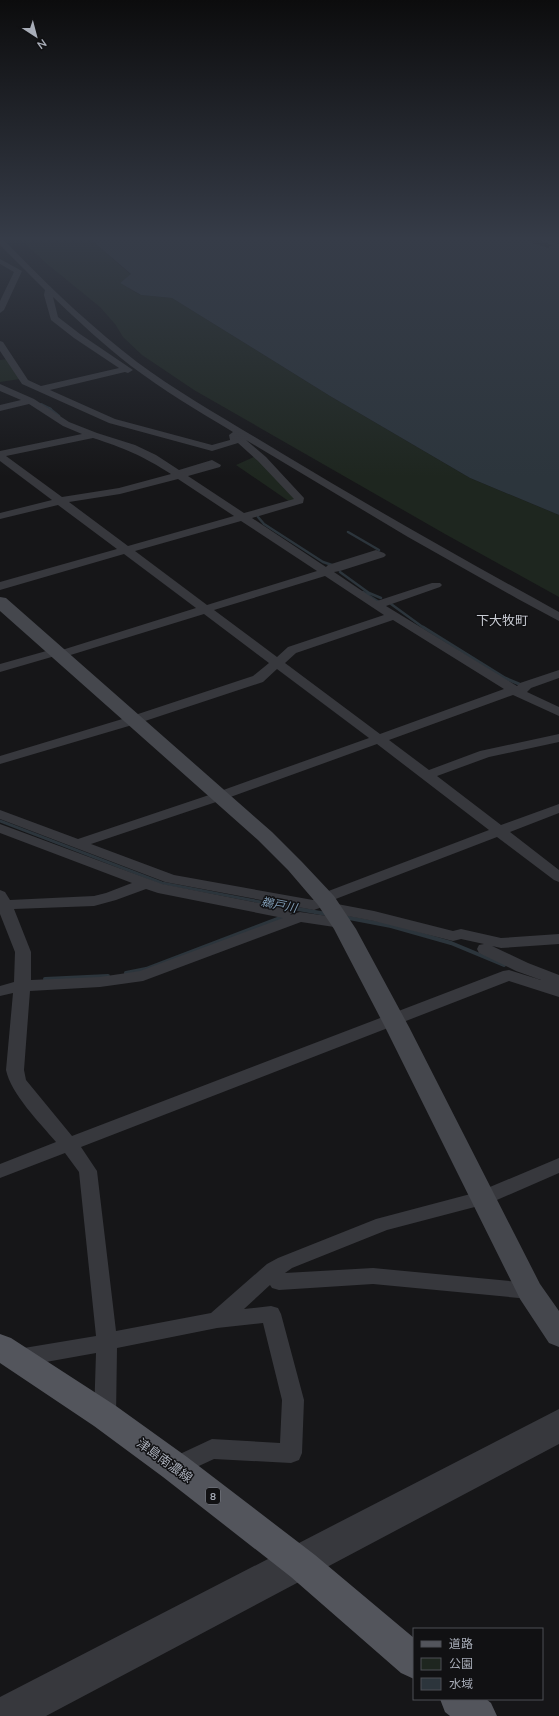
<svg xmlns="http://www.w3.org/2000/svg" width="559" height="1716" font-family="Mulish,'Noto Sans JP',sans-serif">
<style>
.green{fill:#1e261f}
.water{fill:#2c353c}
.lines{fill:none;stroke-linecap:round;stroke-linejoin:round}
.stream-far3{stroke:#2c353c;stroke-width:2}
.stream-far2{stroke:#2c353c;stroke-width:2.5}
.stream-far1{stroke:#2c353c;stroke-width:3}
.stream{stroke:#2c353c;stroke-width:4}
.street{fill:#37383d;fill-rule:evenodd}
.secondary{fill:#45474d;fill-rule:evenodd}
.primary{fill:#53555c;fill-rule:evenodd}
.labels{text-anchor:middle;stroke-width:3;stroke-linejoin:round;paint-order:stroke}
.shield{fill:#111113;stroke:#7b7e86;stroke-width:1}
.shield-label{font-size:10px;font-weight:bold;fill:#a8adb8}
.water-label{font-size:12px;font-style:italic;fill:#7f9bb3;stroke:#111113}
.quarter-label{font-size:13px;fill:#c9ccd4;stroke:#111113}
.near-street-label{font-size:13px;fill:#a8adb8;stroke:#111113}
</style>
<rect width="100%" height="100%" fill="#161618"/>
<path class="green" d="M18 237H88L131 275 120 283 140 295 172 298 330 396 470 478 559 515V597L445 534 194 390 142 355 123 337 115 324 100 307 46 263Z
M8 359 20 379 0 382V360Z
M256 456 296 500 290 502 236 465Z"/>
<path class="water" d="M88 237H526L532 243 549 248V246H553L533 237C544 237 549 242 559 244V515L470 478 330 396 172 298 141 295 120 283 131 274Z"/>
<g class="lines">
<path class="stream-far3" d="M41 404 51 409"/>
<path class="stream-far2" d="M49 408 59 416
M258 517 264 524 323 562 332 565
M348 532 379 550
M340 572 369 593 381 598
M363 592 379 602
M391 604 424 628"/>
<path class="stream-far1" d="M423 627 505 678 519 684
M0 821 162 883 287 907"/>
<path class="stream" d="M282 906 326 914
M344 917 391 926 451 943 504 965
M126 973 146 969 285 916
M45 979 108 976"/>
<path class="street" d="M0 239H3C45 283 89 325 137 362 183 396 234 424 283 454 374 509 466 561 559 612V621L518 599 408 537 246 440 266 457 304 498 303 503 252 518 326 567 328 565 376 550 384 553 386 555 384 557 340 571 334 572 377 601 432 583H440L442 585 440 587 386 606 517 686 520 683 559 670V678L531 688 527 692 559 707V716L513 695 389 740 429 770 480 751 559 734V742L489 757 437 776 501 825 559 804V813L510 832 559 870V882L554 880 497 837 333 900 332 903 374 911 453 931 461 929 501 938 559 934V944L501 948 492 946 528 963 559 975V997L509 981 81 1147 97 1171 116 1331 211 1313 267 1264 278 1258 376 1219 478 1192 559 1158V1173L490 1203 387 1230 292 1268 285 1273 373 1268 530 1283 537 1285 540 1291 537 1297 530 1299 373 1284 279 1290 272 1288 270 1285 244 1309 271 1306 278 1308 281 1314 304 1400 302 1453 299 1460 291 1463 214 1459 175 1477 167 1474 164 1467 167 1460 212 1439 280 1443 282 1400 263 1323 217 1328 117 1348 116 1416 113 1423 105 1425 97 1423 94 1416 96 1353 18 1367 11 1364 7 1358 11 1352 18 1349 96 1336 79 1172 65 1153 0 1178V1164L56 1142C40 1123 11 1094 6 1070L13 993 0 996V986L14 982 15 952 0 914V890L5 892 10 900 94 896 106 893 132 883 0 833V824L162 884 284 908 290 910 292 913 290 915 300 912 341 918 347 920 349 923 347 926 341 928 301 922 143 981 100 987 30 991 24 1070 26 1080 72 1136 503 971 509 970 541 980 516 971 479 953 477 949 479 945 484 944 461 939 453 941 374 921 332 913 326 911 324 908 325 906 314 910 165 882 0 819V810L78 839 215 793 369 738 277 669 263 682 139 723 0 764V756L129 717 253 676 269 663 204 614 64 657 60 658 55 656 0 672V664L57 648 62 650 196 608 124 554 0 590V582L117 549 58 505 0 519V513L52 500 0 461V451L82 434 63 426 29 404 0 411V405L21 400 0 391V384L34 399 69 422 97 433 135 445 156 455 179 470 212 460 221 465 220 467 188 476 244 513 294 499 258 461 238 443 212 451 109 423 22 384 0 351V341L3 342 28 380 41 386 119 368 74 338 51 320 44 295 45 290 0 245ZM53 297C78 321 104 345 131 366 163 390 198 411 233 432L229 435 230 440 212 445 115 419 50 390 125 372 128 373 133 370 80 334 58 317ZM93 438C124 448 143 456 171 474L119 488 62 497 6 456ZM178 479 234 516 128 546 69 502 120 494ZM241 521 317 571 207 605 135 551ZM325 576 384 615 288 647 277 657 214 610ZM393 620 504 689 380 734 285 663 296 653ZM377 744 489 830 318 895 316 899 313 900 174 875 91 844 225 799ZM146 889 158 893 283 918 140 971 100 977 31 980V952L14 909 94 906 116 900Z
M0 259 22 271 4 310 0 313V301L14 272 0 264Z
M559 1409V1444L46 1716H0V1697Z"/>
<path class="secondary" d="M0 597 6 598 272 832 302 862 334 896 356 929 409 1027 540 1284 559 1311V1347L549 1343 520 1299 385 1027 334 929 318 905 288 870 258 840 0 611Z"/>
<path class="primary" d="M0 1334 11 1338 116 1406 187 1457 315 1555 414 1638V1679L401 1673 291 1577 163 1477 94 1426 0 1363Z
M440 1699H486L491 1703 497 1716H450L445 1712Z"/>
</g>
<linearGradient id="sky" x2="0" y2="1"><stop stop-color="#0c0c0d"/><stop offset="0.5" stop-color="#363c48"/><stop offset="1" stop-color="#363c48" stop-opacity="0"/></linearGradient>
<rect width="559" height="477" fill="url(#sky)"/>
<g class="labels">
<rect class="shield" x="206" y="1488" width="14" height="16" rx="3"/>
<g class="shield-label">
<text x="213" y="1500">8</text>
</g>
<g class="water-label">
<text transform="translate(279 905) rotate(11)" y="4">鵜戸川</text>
</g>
<g class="quarter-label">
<text x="502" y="625">下大牧町</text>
</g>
<g class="near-street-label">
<text transform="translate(165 1460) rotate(36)" y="5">津島南濃線</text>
</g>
</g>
<rect x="413" y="1628" width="130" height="72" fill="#111113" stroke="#4d4f55"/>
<rect x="421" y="1641" width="20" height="6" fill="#53555c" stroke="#4d4f55"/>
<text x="449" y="1648" font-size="12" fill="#a8adb8">道路</text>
<rect x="421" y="1658" width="20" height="12" fill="#1e261f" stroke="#4d4f55"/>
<text x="449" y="1668" font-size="12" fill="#a8adb8">公園</text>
<rect x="421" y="1678" width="20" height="12" fill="#2c353c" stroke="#4d4f55"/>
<text x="449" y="1688" font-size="12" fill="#a8adb8">水域</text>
<g transform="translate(36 36) rotate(144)" stroke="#111113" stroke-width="3" paint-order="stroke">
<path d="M0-3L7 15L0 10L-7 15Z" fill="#a8adb8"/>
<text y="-6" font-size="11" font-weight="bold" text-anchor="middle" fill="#a8adb8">N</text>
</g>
</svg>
